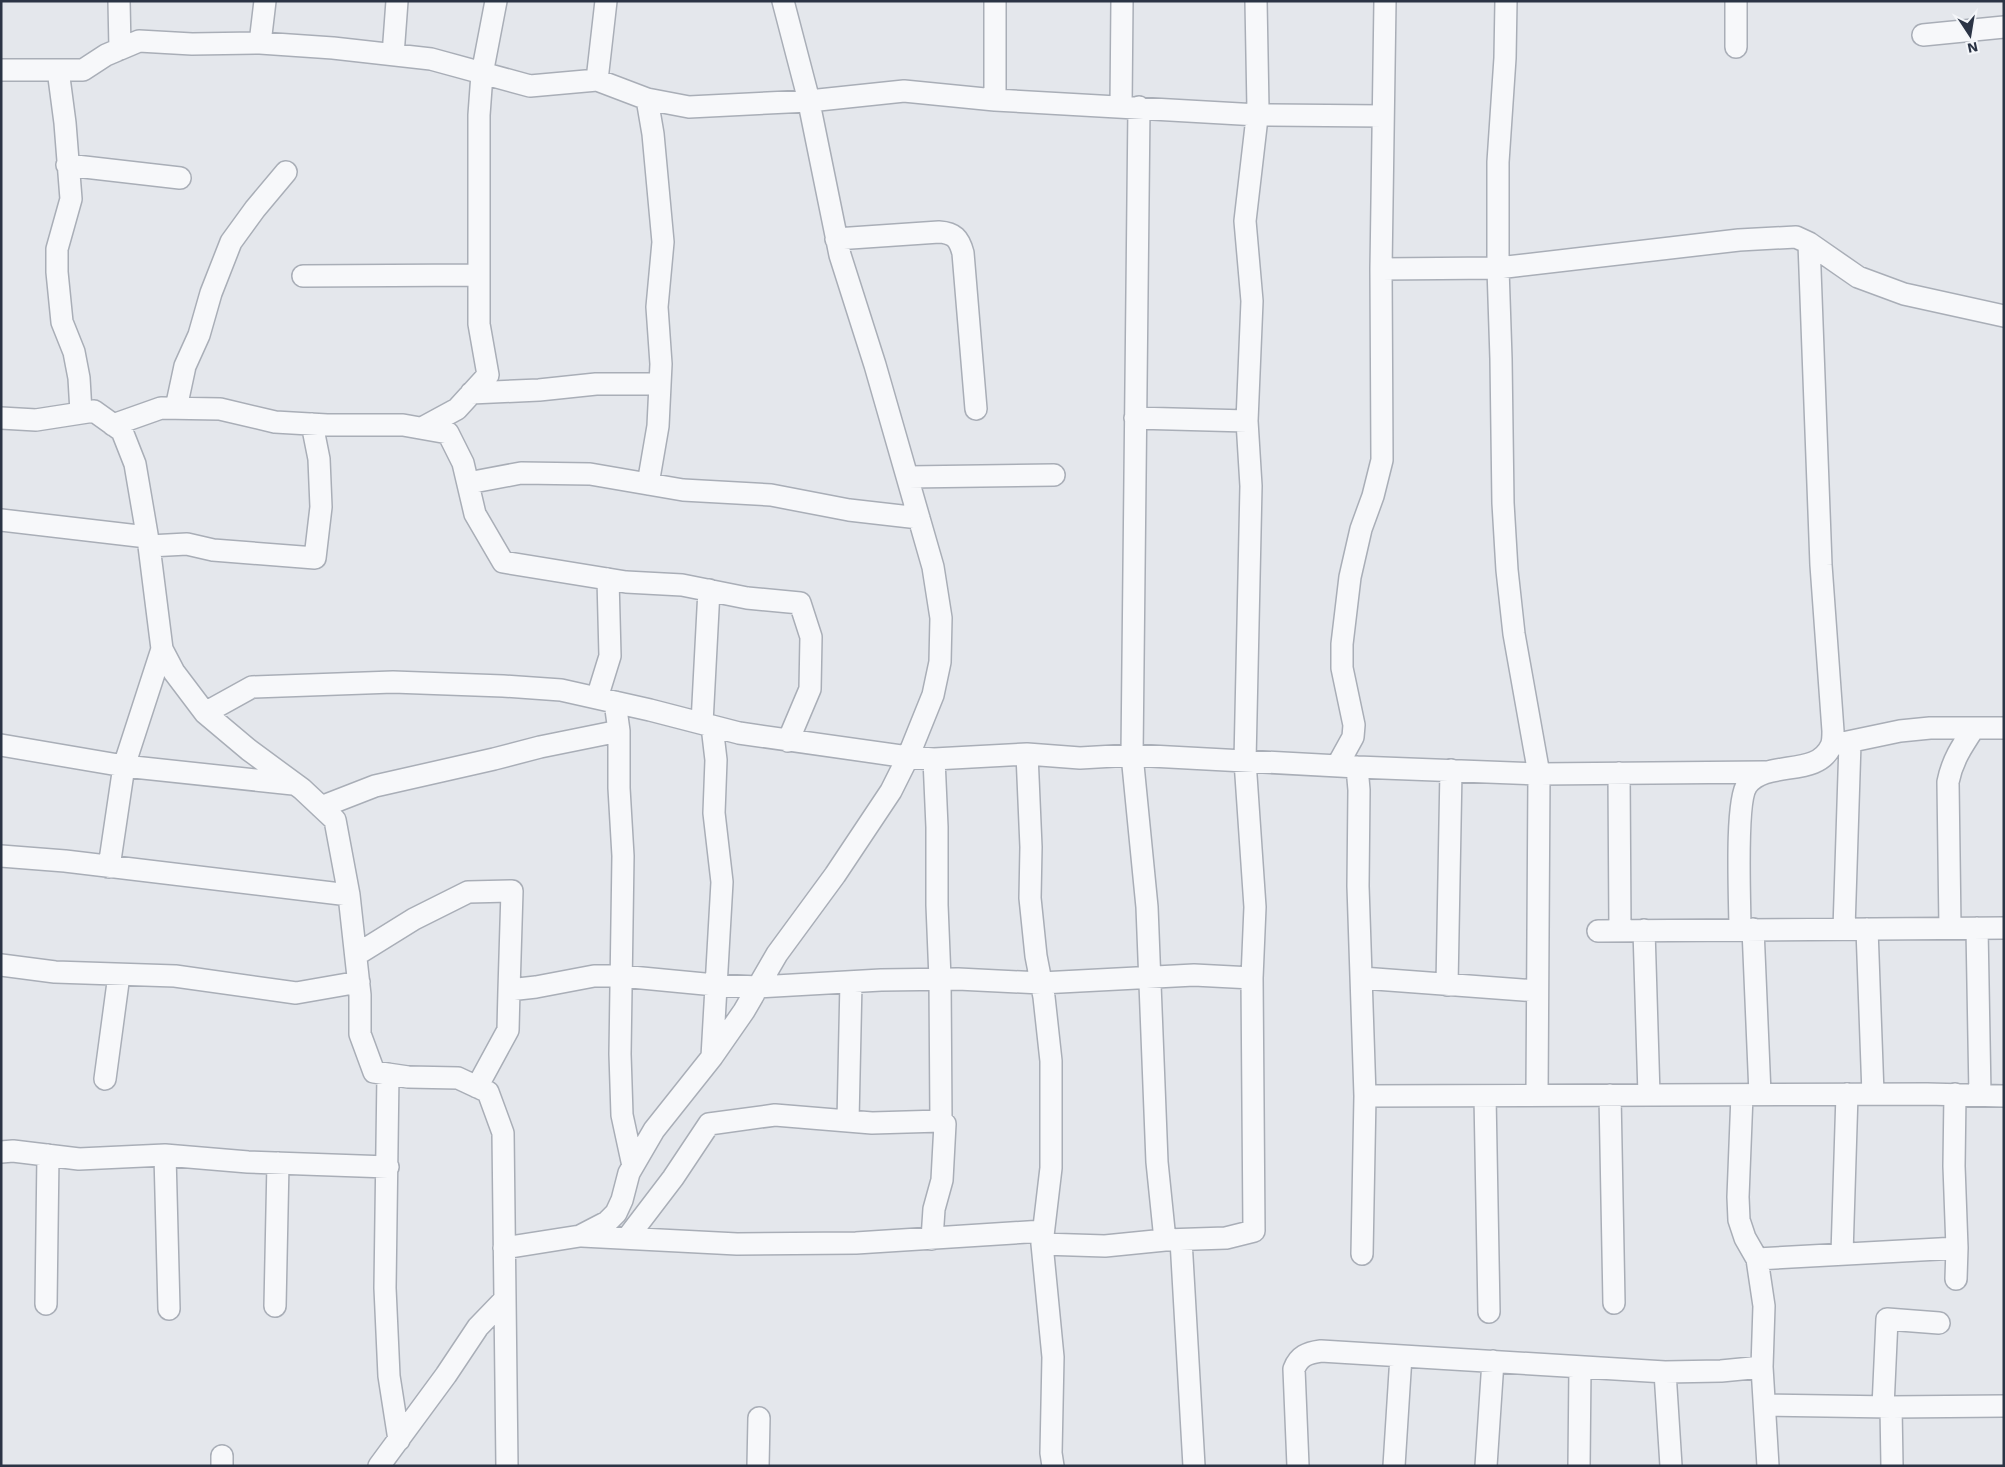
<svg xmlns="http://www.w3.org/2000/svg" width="2005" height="1467" font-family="'Work Sans',sans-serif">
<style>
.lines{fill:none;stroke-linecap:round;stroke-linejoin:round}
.minor-casing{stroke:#a9aeb7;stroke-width:24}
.minor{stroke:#f7f8fa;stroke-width:21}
</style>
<rect width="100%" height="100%" fill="#e4e7ec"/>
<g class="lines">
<defs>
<path id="minor" d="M119 1 120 49
M995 1V100
M1506 1 1505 58 1498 162V268L1501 359 1503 503 1507 570 1514 634 1539 774 1537 1095
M1736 1V47
M1923 35 2004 27
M260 43 333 48 431 59 530 86 597 80 647 99 689 107 809 101 904 91 995 100 1258 115 1383 116
M393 55 397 1
M1 70H83L106 55 139 41 192 44 260 43 265 1
M58 70 65 123 71 199 57 249V272L62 322 74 352 79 378 81 412
M597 80 606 1
M647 99 653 134 663 242 657 307 661 364 658 426 648 484
M1121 106 1122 1
M1139 107 1132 755 1147 907 1157 1162 1165 1240
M67 165 180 178
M836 239 939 232C954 233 959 238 963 253L976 409
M1381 269 1498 268 1739 240 1796 237 1809 243 1858 277 1904 294 2004 316
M303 276 479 275
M471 393 539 390 596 384H660
M176 408 185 366 199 335 211 293 231 242 255 209 286 172
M1 418 36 420 94 411 122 431 135 464 149 546 162 649 174 672 205 713 249 750 302 789 335 820 349 895 360 995V1034L374 1072 408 1077 458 1078 488 1092 503 1133 507 1466
M1135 418 1247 421
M113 425 161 408 220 409 275 422 327 425H403L448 433 463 463 475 514 503 562 626 582 682 585 747 598 800 603 811 637 810 689 788 741
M422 428 457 409 488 375 479 324V115L482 74 496 1
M908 477 1054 475
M468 483 521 473 590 474 683 490 771 495 849 510 919 518
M1 520 147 537
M149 546 187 544 213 550 315 558 321 507 319 459 312 424
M597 698 610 656 608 579
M615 702 619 731V788L623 856 620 1054 622 1115 633 1166
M205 713 252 687 393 682 503 686 561 690 650 710 739 733 908 757 934 759 1027 754 1031 847 1030 898 1036 956 1044 997 1051 1061V1168L1042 1244 1053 1357 1051 1453 1053 1466
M702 723 709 590
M712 726 716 760 714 813 722 882 712 1057
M1838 744 1900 731 1930 728H2004
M1 745 124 766 293 784
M1027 754 1080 758 1132 755 1357 767 1359 790 1358 886 1365 1096 1927 1094 2004 1096
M1337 766 1353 737 1354 725 1342 668V644L1350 577 1361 529 1373 496 1382 460 1381 269 1385 1
M1357 767 1539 774 1765 772
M1619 773 1620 931
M321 807 375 786 494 759 540 747 619 731
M1 856 65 861 349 895
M109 867 124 766 162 649
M1950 928 1948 782C1952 761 1962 746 1974 728
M1977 928 1980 1095
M1740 929C1740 904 1735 802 1747 785 1767 759 1817 778 1831 746 1833 742 1833 736 1833 731L1821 565 1809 243
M1753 929 1760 1094
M1844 929 1850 743
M1867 929 1873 1094
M1644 930 1649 1095
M1598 931 2004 928
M356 955 414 919 468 892 512 891 509 990
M1 965 55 972 175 976 296 993 359 982
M1362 978 1537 991
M1447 985 1451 770
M388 1074 385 1288 389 1376 399 1440
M105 1079 119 975
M477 1087 508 1030 509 990 536 987 594 976H621L715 985 758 987 881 980 958 979 1041 983 1194 975 1252 978
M1955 1094 1954 1166 1957 1248 1956 1279
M1610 1095 1614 1303
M1742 1095 1738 1197 1739 1220 1745 1238 1757 1259 1764 1306 1762 1367 1768 1466
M1485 1096 1489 1312
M848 1121 851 982
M1 1152 13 1151 79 1159 165 1155 248 1162 388 1167
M165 1155 169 1309
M582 1236 737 1244 856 1243 1043 1231
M628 1237 673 1178 709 1124 775 1115 872 1123 941 1121 940 979 937 905V827L934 759
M932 1239 934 1209 942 1180 945 1124 941 1121
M1181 1240 1194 1466
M1042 1244 1105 1246 1165 1240 1226 1238 1254 1231 1252 978 1255 907 1245 761 1251 486 1247 421 1252 301 1245 221 1258 109 1256 1
M504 1248 580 1236 607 1222 616 1213 622 1200 629 1173 654 1130 712 1057 744 1011 777 954 835 875 891 791 908 757 933 695 940 662 941 618 933 567 875 365 840 255 807 93 783 1
M1362 1254 1365 1096
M1842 1254 1847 1094
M1757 1259 1957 1248
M46 1304 48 1155
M275 1306 278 1163
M1765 1405 1891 1407 2004 1406
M1883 1407 1887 1319 1939 1323
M1891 1407 1892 1466
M222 1466V1456
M379 1466 446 1375 478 1327 505 1299
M758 1466 759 1418
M1298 1466 1294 1369C1299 1356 1307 1353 1321 1351L1665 1372
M1394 1466 1401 1356
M1486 1466 1493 1361
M1579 1466 1580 1367
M1671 1466 1665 1372 1721 1371 1762 1367"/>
</defs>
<use href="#minor" class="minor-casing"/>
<use href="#minor" class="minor"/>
</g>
<rect width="2005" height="1467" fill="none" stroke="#2b3445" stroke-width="5"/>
<g transform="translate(1970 35) rotate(168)" stroke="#f4f6f9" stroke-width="4" paint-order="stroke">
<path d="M0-4L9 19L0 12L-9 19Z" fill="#2b3445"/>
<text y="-8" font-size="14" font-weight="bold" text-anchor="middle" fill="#2b3445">N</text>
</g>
</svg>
